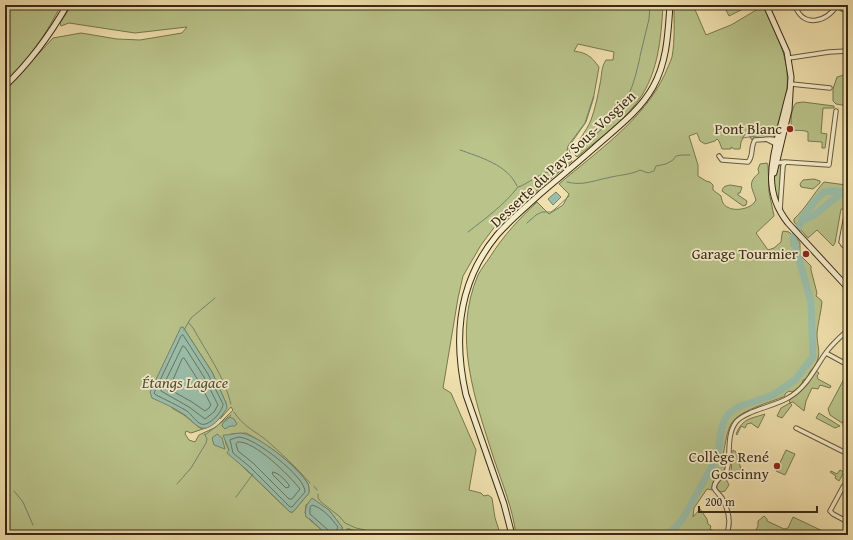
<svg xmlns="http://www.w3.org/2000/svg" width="853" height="540" font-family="'Gentium Book Plus',serif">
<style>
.green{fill:#b9c38a;stroke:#787650;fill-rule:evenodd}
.water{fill:#9abeaa;stroke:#73836f}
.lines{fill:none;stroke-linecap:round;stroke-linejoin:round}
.shore{stroke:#697460;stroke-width:1}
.stream{stroke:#73836f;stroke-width:1}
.river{stroke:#9abeaa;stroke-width:7}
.street-casing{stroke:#66583c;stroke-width:5.5}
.secondary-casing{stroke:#382a16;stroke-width:7}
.street{stroke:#f5ecca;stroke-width:3.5}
.secondary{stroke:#f5ecca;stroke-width:5}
.poi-dot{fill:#8f2418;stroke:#f5ecca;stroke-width:1.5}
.labels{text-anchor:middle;stroke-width:3.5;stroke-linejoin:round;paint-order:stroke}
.poi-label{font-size:15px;fill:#382a16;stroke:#f5ecca;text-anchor:end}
.street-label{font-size:15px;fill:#382a16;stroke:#f5ecca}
.water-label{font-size:16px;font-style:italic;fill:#504f3b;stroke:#f5ecca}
</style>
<rect width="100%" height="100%" fill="#f0e1ae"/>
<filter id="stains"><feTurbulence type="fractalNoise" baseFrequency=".005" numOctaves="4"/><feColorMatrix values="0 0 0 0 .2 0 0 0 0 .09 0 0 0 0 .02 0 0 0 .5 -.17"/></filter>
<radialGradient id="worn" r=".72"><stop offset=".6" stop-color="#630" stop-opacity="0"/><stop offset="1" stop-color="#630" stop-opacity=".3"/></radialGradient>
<path class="green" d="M5 5H61C47 33 28 61 5 82Z
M72 5H663C661 40 658 78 634 106 618 126 596 141 577 157L573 153C577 141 586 132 591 120 595 109 598 95 600 84 602 75 601 67 606 60H613L614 52 578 44 574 51C587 53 591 56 599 67L594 95 585 123 568 146 567 151 572 161 496 225 481 245 463 276 458 298 443 388 451 393 476 450 469 490 481 493 484 496 488 495 492 498 495 518 500 533V535H369L349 529H347L341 535H336L342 530V527L329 510 317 503 314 499 306 505 305 513 309 519 327 535H5V90L53 38 81 33 117 39 140 40 182 33 187 27 135 33 69 23 61 26 60 23ZM183 327 212 372 226 403 223 414 220 419 231 407 233 410 216 427 199 435 195 442 189 440 185 434 186 431 191 433 206 428H200L184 415 172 408ZM246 433C264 442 298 466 308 484 309 487 309 490 309 493L293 512H290L240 464 229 450 226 444 225 438 231 434Z
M674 5H693L706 35 731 25 758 9 759 10 764 8C776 33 790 59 787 88 785 103 778 122 774 137L752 140 749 135 745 134 741 142 740 149H734L731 147V149H722L719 141 717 139 715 141 705 144 700 141 697 133 689 136 698 165V176L706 181 710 182 713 185V190L721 196C722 200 722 204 727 207 735 212 752 209 756 200 752 187 747 183 759 173L758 169 760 164 767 163 768 165 769 192 774 216 756 233 768 250 774 248 781 242 782 234 783 231 789 232 792 235 791 241 792 246 796 245 795 238 796 237 800 243V255L811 266V270L817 293 816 296 821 300 822 302C821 312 818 323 817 333 817 350 823 353 813 369L811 370 806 379 803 380C802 386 797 389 792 392L789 391 785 394V396C770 403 737 410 730 426 726 435 725 446 723 456 735 474 710 471 712 490L707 489 694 508 693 517 700 509 707 519 708 524 711 526 710 529 722 535H516C513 509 502 483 494 459 475 400 452 336 478 275 481 269 486 263 490 257 503 236 519 219 537 202L549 214 563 205 569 194 559 184C597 151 643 121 665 74 667 69 670 63 672 57 675 41 674 22 674 5Z
M736 5H743L745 8 729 16 726 10Z
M844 75 848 77V106L836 104 833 101V89L837 77Z
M803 102 834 106V108H823L821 133 827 134 825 148H822V142L808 141V132C802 129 797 132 792 129 790 121 791 109 796 103Z
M777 164 781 166 779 202C772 192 774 175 777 164Z
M814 179 820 181V183L813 189 801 187 800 184 803 180Z
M824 182 846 185 848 182V203L845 209H841L835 243 833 246 817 230 808 238 794 222V219C806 208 813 194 824 182Z
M730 185 742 187 740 193H738V195L747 201 746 205 743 206 722 191C723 186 726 186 730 185Z
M816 371 819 373 817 376 818 379 831 386 830 388 820 385 818 389 812 388 806 401 804 411 793 402 790 403 789 400 806 386Z
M844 379 848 381V411L842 423 830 415 828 409Z
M790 403 792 405 782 418 777 416 781 408Z
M819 413 840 426 835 428 816 418Z
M765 414 758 428 751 423 747 424 745 428 741 426 737 435 736 434C743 418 750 419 765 414Z
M733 450 736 452 741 469 740 472 734 474 733 477 731 472Z
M786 450 795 454 785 475 776 471Z
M840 470 844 472 839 481 835 478 836 476 830 472 831 471 837 474Z
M725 477 729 485 725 491 721 492 717 490V485L722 478Z
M764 516 767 519V521L784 529 788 528 793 517 831 535H754L757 532 756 530 758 526V521Z"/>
<path class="water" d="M556 192 561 197 553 205 548 199Z
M181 327H183L212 372 226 403 227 408C222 416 210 433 199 427 194 424 190 419 185 415 175 408 163 403 152 398L150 392Z
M230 417 234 419 237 424 235 426H230L225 429 222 426 223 423Z
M239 433C257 433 299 468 308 484 309 487 309 490 309 493L293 512H290L247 470 227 453 229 450 223 435H227Z
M217 434 222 438 225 449 214 445 212 438Z
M312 498 329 510 342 527V530L336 535H327L311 520 306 517C304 509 307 504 312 498Z
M347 529H349L369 535H341Z"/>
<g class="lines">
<path class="shore" d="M183 335 208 374 223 404C223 411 209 427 201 424 196 422 192 415 187 411 177 405 166 400 156 395L154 393 181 336Z
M183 346 185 347 204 377 218 405 214 412 205 419 189 407 161 391Z
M184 358 198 380 211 405 209 408 205 411 192 402 169 389 182 359Z
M239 437C254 437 306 477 305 492L292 507H290L250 467 233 453 230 440Z
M238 442C254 440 290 476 300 489L292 499H289L253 463 238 451 236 444Z
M273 472C279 473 285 480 289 485V487L286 488 273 475Z
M329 535 328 530 310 514V507L312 505C323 508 331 518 338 527L334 535"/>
<path class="stream" d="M640 56 649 19 650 5
M766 135H772
M742 138 764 135
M460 150C480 157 508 165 517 186
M575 153C593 136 617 119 628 96 634 84 637 70 640 57
M556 171 571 157 569 149 570 145 586 122 594 97
M567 182C581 186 593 181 607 178 618 175 630 175 640 170L648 173 654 171 656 166 666 164 673 160 676 156 682 155H690
M527 223 536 215 542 212H551L555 209 569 196
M468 232C486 218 504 205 518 187 529 184 545 168 556 172
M188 322 193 328C207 353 224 376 231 404
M184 330 191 318 215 298
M234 412C242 425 253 430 265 439 281 453 296 467 310 483
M204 434 205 435 231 415
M177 484 191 468 206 443 207 439 205 435
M314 486 317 490
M14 491 23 502 33 525
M318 494V498L321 502 339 516 345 523 356 528 365 530 377 535
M236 497 253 474"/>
<path class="river" d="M802 221 813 216 843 192
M666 535 675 528 682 520 715 461 719 447 721 431 724 421 728 414 738 407 773 395 795 380 813 357 811 302 793 238 802 221V218L816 200 824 192 831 191 848 192"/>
<defs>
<path id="street" d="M795 5C802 28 827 23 837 5
M837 6 848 12
M789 58 829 52 848 51
M791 84 830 88
M766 139 774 143 776 146
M719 156 722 160 748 162C754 156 750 147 755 140L770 139 778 140
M776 163 785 162 829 165 836 111
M780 210 783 166 785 162
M848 215 846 216 841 242 848 250
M843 245 848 238
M826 353 848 365
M848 416C846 420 843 425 848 429
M796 428 848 454
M843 487 848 480
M848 490 843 487 830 511 833 514 848 522
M726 535C732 523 728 509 722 498 719 494 716 492 714 488 715 478 723 478 727 470 731 455 726 435 736 422 745 411 775 406 788 398 806 388 814 370 825 354 831 345 840 337 848 330"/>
<path id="secondary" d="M766 5 787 52 791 77 789 110 774 173
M5 86C30 62 50 35 67 5
M790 90C786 104 783 118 779 132 771 165 764 193 788 223L848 288
M512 535 504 504 466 395C453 338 458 282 497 235 510 220 526 207 541 193 559 178 577 163 594 148 615 129 639 112 653 87 667 62 668 34 670 5"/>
</defs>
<use href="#street" class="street-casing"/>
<use href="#secondary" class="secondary-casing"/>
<use href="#street" class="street"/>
<use href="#secondary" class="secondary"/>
</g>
<g class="poi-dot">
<circle cx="790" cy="129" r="4"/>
<circle cx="806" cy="254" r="4"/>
<circle cx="777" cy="466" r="4"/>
</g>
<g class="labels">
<g class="poi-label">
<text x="782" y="134">Pont Blanc</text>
<text x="798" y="259">Garage Tourmier</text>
<text x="769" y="462">Collège René<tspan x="769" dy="17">Goscinny</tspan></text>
</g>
<g class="street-label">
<text transform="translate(563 159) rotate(-43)" y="5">Desserte du Pays Sous-Vosgien</text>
</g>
<g class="water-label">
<text x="185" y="388">Étangs Lagace</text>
</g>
</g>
<rect width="853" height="540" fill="none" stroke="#f0e1ae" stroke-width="20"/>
<rect x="6" y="6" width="841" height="528" fill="none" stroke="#382a16" stroke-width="2"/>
<rect x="10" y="10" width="833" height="520" fill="none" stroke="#382a16"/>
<path d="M699 506v6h118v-6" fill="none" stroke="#382a16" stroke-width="2"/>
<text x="705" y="506" font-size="12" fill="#382a16" stroke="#f5ecca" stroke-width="3" paint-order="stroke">200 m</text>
<rect width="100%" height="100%" filter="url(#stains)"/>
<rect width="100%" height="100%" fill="url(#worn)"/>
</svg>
